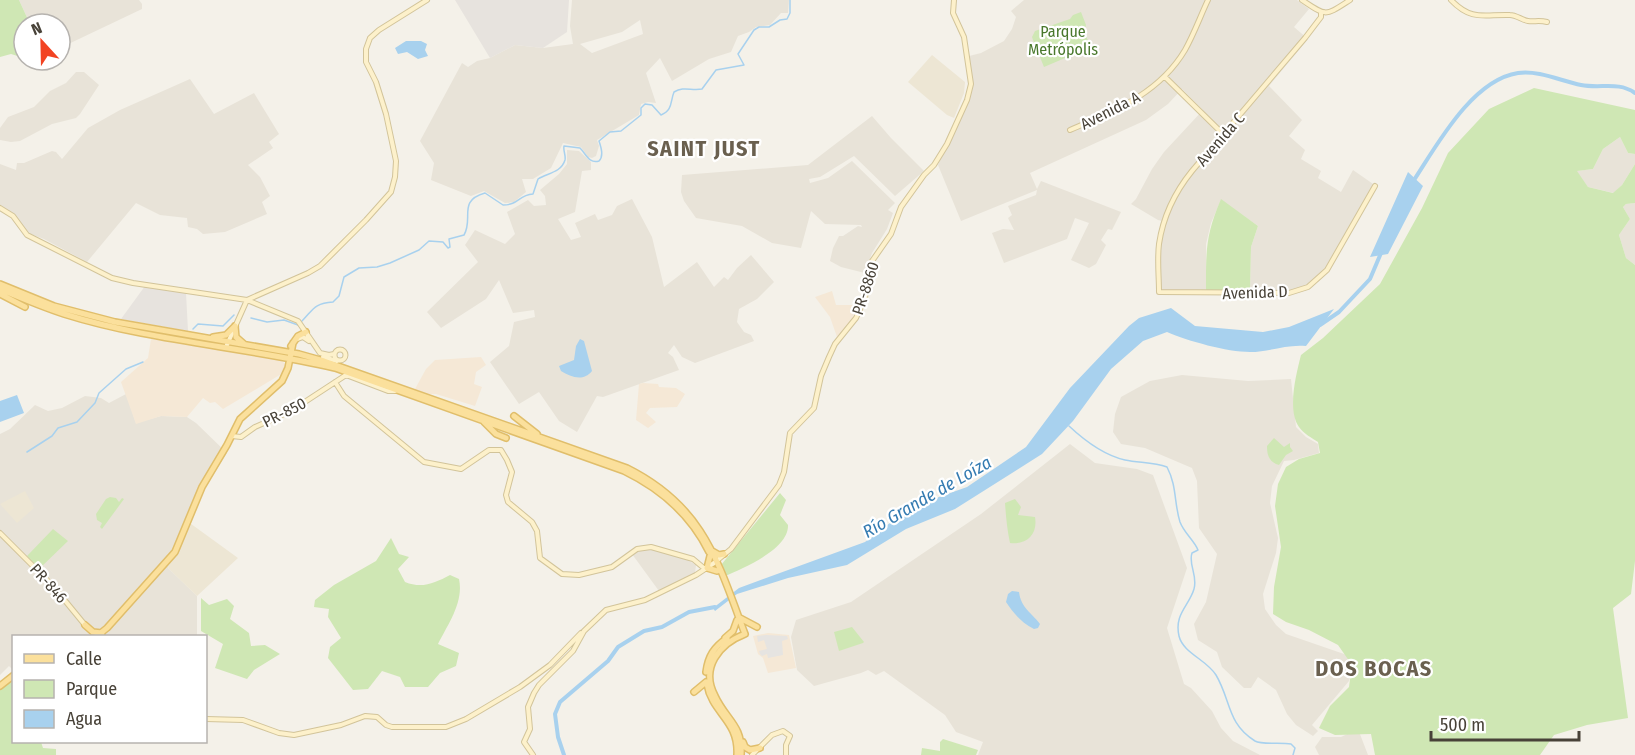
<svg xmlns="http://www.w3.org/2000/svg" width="1635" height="755" font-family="'Fira Sans Condensed',sans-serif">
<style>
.residential{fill:#e8e3d8;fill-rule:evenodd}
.commercial{fill:#f5e8d6}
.industrial{fill:#e7e3de}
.education{fill:#ede6d4}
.green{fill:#cfe7b4}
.parking{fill:#e6e4e1}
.water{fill:#a8d1ee}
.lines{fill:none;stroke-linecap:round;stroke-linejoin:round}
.stream{stroke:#a8d1ee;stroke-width:1.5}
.river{stroke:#a8d1ee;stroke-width:4}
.secondary-casing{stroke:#d2c49a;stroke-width:6}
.primary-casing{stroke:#e0be6b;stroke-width:8}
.secondary{stroke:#fdf1cb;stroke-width:4}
.primary{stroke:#fbe09c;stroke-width:5}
.labels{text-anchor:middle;stroke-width:4.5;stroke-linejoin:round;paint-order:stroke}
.park-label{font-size:16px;fill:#49782c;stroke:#fff}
.street-label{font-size:16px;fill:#484238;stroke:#fff}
.water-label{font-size:18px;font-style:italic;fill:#347bb1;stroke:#fff}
.district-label{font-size:22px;font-weight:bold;letter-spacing:1.5px;fill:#6a604f;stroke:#fff}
</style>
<rect width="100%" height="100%" fill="#f4f1e9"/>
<path class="residential" d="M19 0H139L142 4V9L60 48V24H30Z
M572 0H789L788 13H781L770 25 756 27 749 32 738 36 731 52 709 59 672 81 660 58 646 73 656 103 648 102 641 104 639 115 597 140 599 146 596 156 592 158 588 157 581 147 563 143 551 168 533 179H522L526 192 514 202 505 203 484 191 471 196 431 180 434 163 420 141 462 63 468 67 477 61 490 58 515 45 543 48 573 44 570 26ZM640 20 643 34 592 53 580 44 622 32Z
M1024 0H1297L1309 9 1294 27 1308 39 1269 86 1302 120 1289 136 1305 150 1301 159 1321 171 1318 178 1341 192 1353 170 1376 186 1329 270 1319 281 1299 292H1250L1251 247 1258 226 1221 200 1211 223 1206 244V293L1160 292V241L1166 222 1158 220 1131 204 1136 199 1152 169 1164 152 1203 110 1182 89 1168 104 1146 120 1030 173 1037 189 1041 181 1121 212 1112 230 1108 229 1101 240 1106 245 1096 264 1089 268 1071 260 1089 223 1075 218 1067 239 1004 263 992 233 1003 229 1014 230 1008 218 1012 215 1008 206 1036 195 1037 190 961 221 938 165 963 107 970 84 965 57 981 53 1004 41 1012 29 1016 17 1011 11Z
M76 72H84L99 85 80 114 76 118 52 124 20 141 11 142 0 140V128L8 117 34 107 50 91 66 83Z
M190 79 214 114 254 93 279 134 269 142 273 148 248 165 260 177 270 196 262 202 267 214 225 232 203 234 197 229 188 227 187 218 160 215 136 203 87 262 44 239 28 233 15 215 0 205V164L16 170 17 163H24L52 151 56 152 62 159 88 128 120 110Z
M872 116 891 138 924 171 895 196 854 156 820 177 809 179 810 183 828 178 852 161 895 203 888 210 893 213 887 229 872 253 865 273 841 267 830 261 833 248 839 236H843L858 226 862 227 861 225 825 224 811 211 801 248 772 243 742 226 696 218 684 201 681 192 682 175 808 165Z
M1620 137 1628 153 1635 154V164L1622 185 1614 193 1588 187 1576 171 1593 169 1603 149Z
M567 150 579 151 591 162V170L582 171 575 212 558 219 571 240 581 237 575 223 595 214 598 220 612 215 617 206 632 199 652 237 664 287 697 262 714 287 724 277 728 280 737 268 751 255 774 282 757 299 739 309 737 322 744 332 751 335 754 341 695 363 682 357 674 345 668 353 673 357 679 370 603 397 597 396 577 432 559 421 539 392 519 404 490 362 509 346 514 322 535 317 534 310 513 313 499 280 486 299 441 328 427 312 478 262 465 245 475 230 505 244 515 234 507 212 528 200 534 206 546 205 545 196 540 190 559 174 567 164Z
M1635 203V265L1626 258 1619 235 1630 219 1623 207 1626 204Z
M1182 375 1248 381 1291 379 1296 427 1306 437 1318 444 1319 453 1294 460 1284 461 1272 486 1270 503 1278 538 1276 553 1263 594 1265 609 1276 625 1286 634 1347 655 1352 672 1349 681 1312 725 1318 731 1313 736 1296 725 1287 714 1276 690 1258 677 1251 688H1244L1222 667 1217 652 1198 640 1194 624 1206 602 1217 554 1199 528 1197 481 1192 468 1145 448 1121 444 1113 432 1115 414 1121 397 1150 381Z
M126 394 136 423 161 416 187 417 196 423 227 453 201 494 168 568 197 596V636H14L13 670 9 666 0 675V434L10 429 35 405 48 411 62 408 85 396 101 398 109 403Z
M1070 444 1095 463 1137 469 1153 475 1187 568 1167 628 1184 684 1191 688 1212 711 1221 728 1233 741 1260 755H978L983 742 956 732 945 715 884 671 876 675 868 670 861 673 814 686 797 670 791 637 796 620 851 602 981 514Z
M651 548 686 559 696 565 695 573 659 591 632 554 637 551Z
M1358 729 1368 755H1319L1315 747 1322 737H1341Z"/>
<path class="commercial" d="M832 291 836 305H858L850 323 837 337 830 317 815 297Z
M151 339 278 357 285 364 283 373 223 409 215 402 210 403 203 398 187 417 161 416 136 424 121 382 148 358Z
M481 357 486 365 476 372 474 384 482 387 475 406 436 394H426L415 389 426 369 435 360Z
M643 383 658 384 659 387 676 388 685 394 677 407 650 408 646 413 656 422 648 428 636 420 639 384Z
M768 633 789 635 796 668 768 673 763 658 758 654 753 636Z"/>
<path class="industrial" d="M455 0H569L567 32 543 48 515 45 490 58Z
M145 286 186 293 188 331 121 319Z"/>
<path class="education" d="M932 55 965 82 964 93 954 118 947 115 908 82Z
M25 491 34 508 17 523 0 504Z
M187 521 238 558 197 596 168 568Z"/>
<path class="green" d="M0 0H19L30 24H24V58L11 54 0 57Z
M1081 12 1086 25 1084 32 1091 47 1044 67 1033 40 1032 37 1035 31 1070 19 1073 15Z
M1534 88 1635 110V154L1628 153 1620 137 1603 149 1593 169 1577 171 1588 187 1613 193 1622 185 1635 164V203L1626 204 1623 207 1630 219 1619 235 1626 258 1635 265V561L1631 594 1613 608 1628 718 1587 725 1554 735 1540 755H1375L1371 734 1335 735 1319 728 1330 706 1349 687 1352 665 1338 645 1309 630 1286 622 1273 614 1274 587 1281 547 1275 506 1278 484 1286 467 1299 459 1320 453 1318 442C1312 438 1304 434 1299 427 1287 410 1296 375 1301 355L1323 338 1380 284 1422 208 1448 153 1489 109Z
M1221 199 1258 226 1251 247 1250 292 1206 293C1206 253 1205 236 1221 199Z
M1274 438 1284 447 1290 443V447L1293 451 1286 455 1279 465C1269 462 1267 455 1267 446Z
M780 493 786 500 780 515 788 525C789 549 744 568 725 576L721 565Z
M110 497 116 498 119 502 122 498 124 499 102 529 100 527 102 523 97 520 96 514 106 499Z
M1015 499 1021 507 1018 515 1035 517C1038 534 1027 545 1010 543 1007 529 1006 517 1005 503Z
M53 529 68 541 39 569 27 556Z
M391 538 399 554 409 557 398 569 405 582C422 589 435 583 450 575L459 579C464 602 448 624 438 644L459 653 456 666 440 673 428 687H405L400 677 382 671 368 689 353 690 328 658 330 647 341 638 328 617 329 609 314 607 315 600 334 585 376 561Z
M201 598 209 605 227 599 234 606 230 619 249 633 251 646 265 645 280 654 254 670 247 679 215 668 223 644 201 631Z
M852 627 864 642 863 643 839 651 834 632Z
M13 677 14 742H41L43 748 56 749V755H0V687Z
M943 739 978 750 976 755H921L922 748 940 751V742Z"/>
<path class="parking" d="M766 635 787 636 788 639 782 641 783 655 768 658 767 654 762 656 760 654 759 651 767 649 764 640 758 642 757 636Z"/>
<path class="water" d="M406 41H421L427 44 425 50 428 56 418 59 407 52 398 54 395 48Z
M1408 172 1423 186 1388 254 1370 257Z
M1171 308 1195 326 1263 332 1289 327 1334 309 1306 346C1287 344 1269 352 1250 352 1227 352 1188 341 1167 332L1143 341 1111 369 1073 421 1042 454 955 509 906 529 847 565 788 578 737 594 715 611 713 608 739 588 865 542 911 507 967 487 1026 447 1070 388 1129 326 1139 318Z
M580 339 584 341 592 371C583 382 571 377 561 371L559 366 574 360 576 346Z
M17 395 24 413 0 422V401Z
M1012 591 1019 592C1021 608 1031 612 1040 624L1038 628 1034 629C1021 622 1014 614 1006 602L1008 594Z"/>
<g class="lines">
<path class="stream" d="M251 318 267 322 284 320 298 325
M302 321C313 310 314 303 333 302L339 296 344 277 359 268 377 267 390 263 419 250 429 241 443 242 448 248 450 247 449 239 464 235C474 218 457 201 485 193L503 205C519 205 518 195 533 194L538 179C547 173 561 173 565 160 566 155 563 151 564 146L580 148C586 154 589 164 599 161 604 156 601 147 599 141L610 132 621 131 641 115V108L645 104 652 105 661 115C673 110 670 102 674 92 684 86 691 91 702 89L716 70 744 65 738 54 754 30 759 27H769L780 20 787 19 790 13V0
M193 329 198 324 223 326 234 315
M1069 426C1085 441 1103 455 1125 460 1139 463 1153 462 1167 467 1177 486 1174 503 1180 522 1184 533 1194 540 1198 550L1192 553C1188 564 1198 576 1194 589 1189 606 1174 614 1179 636 1183 653 1207 660 1216 675 1231 700 1227 724 1255 741 1262 745 1281 742 1291 744L1295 748 1293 755
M27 452 52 436 58 428 77 422 95 403 99 393 126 369 143 362"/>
<path class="river" d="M1414 180C1437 145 1472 80 1518 73 1539 70 1561 81 1581 85 1601 89 1618 81 1635 93
M1320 325 1339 312 1370 279 1381 253
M564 755 558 737 555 714 560 702 608 661 618 647 644 631 662 627 689 612 715 607"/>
<defs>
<path id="secondary" d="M1302 0C1327 17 1325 16 1350 0
M1451 0C1472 22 1485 14 1510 15 1516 15 1522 20 1528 21 1534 22 1539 20 1547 22
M1321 13V17L1305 38 1192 171C1175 192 1163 217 1159 244 1157 260 1159 276 1159 292L1289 293 1308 287 1327 270 1375 186
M1165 77 1223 134
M1070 130C1114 111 1159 94 1185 50 1194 34 1200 17 1208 0
M0 208 13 216 27 235 112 278 133 283 247 300 298 321 320 353 329 355 334 354
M295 340 303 337 309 341
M226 347 247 300 308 273 320 266 366 220 391 192 395 177 396 161 386 114 376 82 366 62V49L370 38 379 30 427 0
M334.5 355a5.5 5.5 0 1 1 11 0a5.5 5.5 0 1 1-11 0Z
M323 357 337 361
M346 375 388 391H395
M335 382 344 396 424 462 461 469 489 450H501L507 460 512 472 506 495 508 502 532 522 537 531 540 558 562 574 579 575 612 567 637 549 651 547 693 559 705 569
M232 436 241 437 255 427 291 411 346 375
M0 533 53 586 85 625
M206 719 243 720 279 733 294 735 341 725 365 716 377 717 386 725 392 727H446L466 719 520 687 550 665 581 633
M533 755 524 742 530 729 528 707 534 693 539 685 573 651 584 631 606 610 645 600 696 575 714 563 731 549 779 485 784 472 790 433 814 408 821 376 829 357 835 344 856 318 865 298 870 264 891 234 901 207 924 175 934 165 947 144 967 100 971 84 964 37 953 13 954 0
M752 755 772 735 783 731 790 736 786 745V755"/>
<path id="primary" d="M0 284 54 306 115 322 299 354 324 361 627 468C703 506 717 559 745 634 719 644 700 668 715 696 726 720 743 725 741 755
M0 289C21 298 42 307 64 314 150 341 246 347 335 368L624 471C661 489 691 515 709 552
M0 294 25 307
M235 326 236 337 244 344
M213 337 226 335 235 326
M291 346 298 336 306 332
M514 416 537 434
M484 422 496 434 506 438
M712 551 719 555 724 554
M710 556 707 568 717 571
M740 618 757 627
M85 625 93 632 102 633
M97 636 107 628 175 552 202 487 227 445 240 419 282 381 288 368 293 343
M725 638 733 631 737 620
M706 672C708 656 714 647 727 638
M707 684C712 714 739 720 737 755
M0 686 14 675
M694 692 706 682
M743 742 745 747 750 750 760 748"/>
</defs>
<use href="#secondary" class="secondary-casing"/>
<use href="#primary" class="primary-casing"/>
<use href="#secondary" class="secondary"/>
<use href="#primary" class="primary"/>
</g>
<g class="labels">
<g class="park-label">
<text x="1063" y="37">Parque<tspan x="1063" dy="18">Metrópolis</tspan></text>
</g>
<g class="street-label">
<text transform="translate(1110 110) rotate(-27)" y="6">Avenida A</text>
<text transform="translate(1220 139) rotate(-49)" y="6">Avenida C</text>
<text transform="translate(865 288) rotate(-72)" y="6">PR-8860</text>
<text transform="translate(1255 292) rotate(-2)" y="6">Avenida D</text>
<text transform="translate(284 412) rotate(-27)" y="6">PR-850</text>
<text transform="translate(49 583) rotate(48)" y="6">PR-846</text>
</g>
<g class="water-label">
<text transform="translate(927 497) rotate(-30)" y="6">Río Grande de Loíza</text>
</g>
<g class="district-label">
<text x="704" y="156">SAINT JUST</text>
<text x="1374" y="676">DOS BOCAS</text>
</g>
</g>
<rect x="12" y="635" width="195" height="108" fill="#ffffff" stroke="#b6b3af" stroke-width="1.5"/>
<rect x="24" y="654" width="30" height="9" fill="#fbe09c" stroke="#b6b3af" stroke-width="1.5"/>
<text x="66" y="665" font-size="18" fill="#484238">Calle</text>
<rect x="24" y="680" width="30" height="18" fill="#cfe7b4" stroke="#b6b3af" stroke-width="1.5"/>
<text x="66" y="695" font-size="18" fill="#484238">Parque</text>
<rect x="24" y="710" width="30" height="18" fill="#a8d1ee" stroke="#b6b3af" stroke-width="1.5"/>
<text x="66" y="725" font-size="18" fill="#484238">Agua</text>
<g transform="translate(42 42) rotate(338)"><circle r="28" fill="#ffffff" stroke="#b6b3af" stroke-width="1.5"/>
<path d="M0-4.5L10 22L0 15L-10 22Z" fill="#f24322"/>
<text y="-9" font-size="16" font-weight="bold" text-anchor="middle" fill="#484238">N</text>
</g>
<path d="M1431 731v9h148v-9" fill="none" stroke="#484238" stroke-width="3"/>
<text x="1440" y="731" font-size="18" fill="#484238" stroke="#ffffff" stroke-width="4.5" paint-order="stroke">500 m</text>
</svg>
